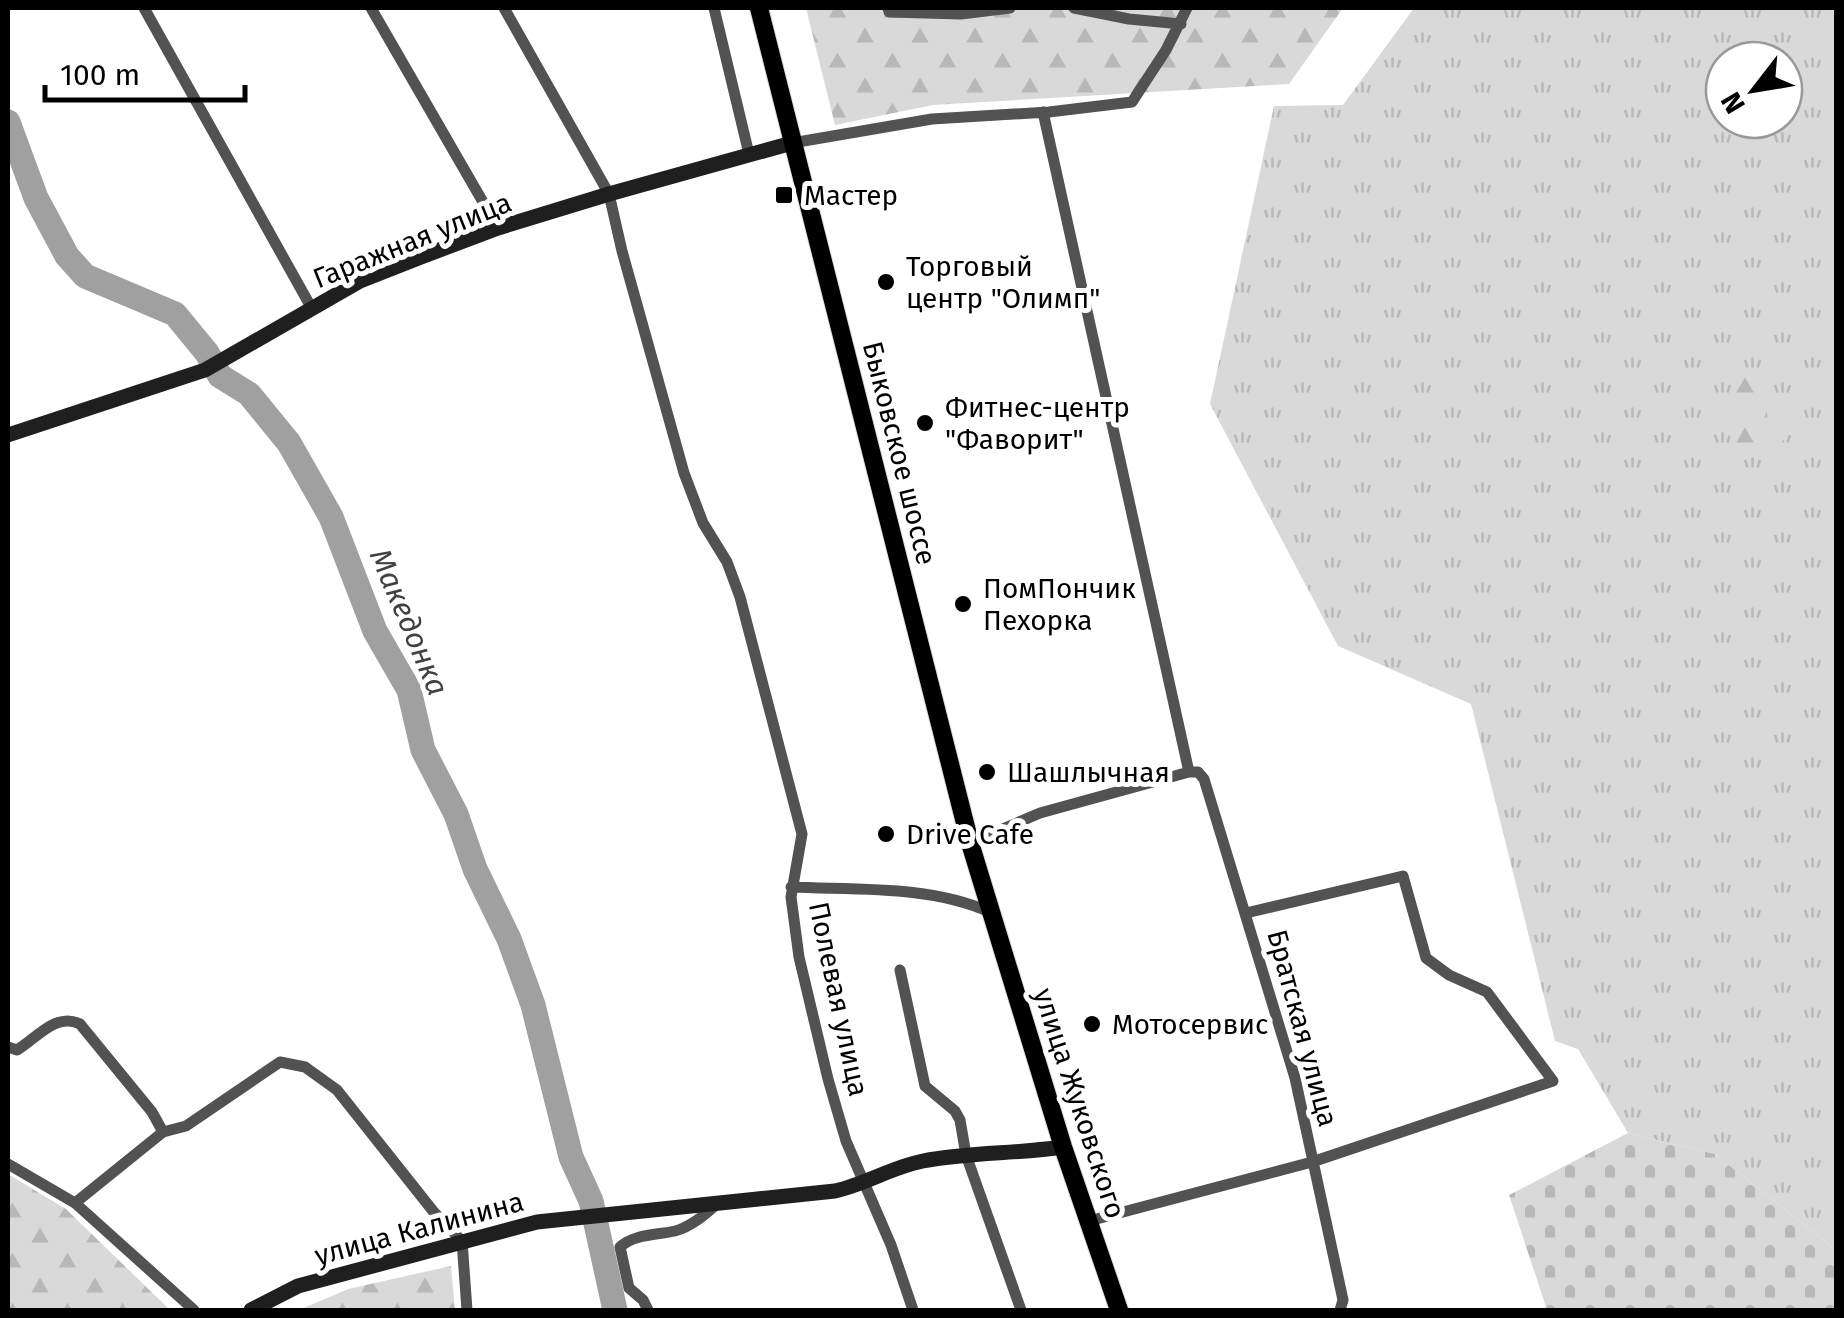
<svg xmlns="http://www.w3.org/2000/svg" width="1844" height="1318" font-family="'Fira Sans',sans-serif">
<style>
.grass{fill:url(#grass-tufts);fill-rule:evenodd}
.forest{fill:url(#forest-firs)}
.cemetery{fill:url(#cemetery-stones)}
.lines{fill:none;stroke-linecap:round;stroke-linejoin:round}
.river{stroke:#a0a0a0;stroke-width:25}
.primary-casing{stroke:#dbdbdb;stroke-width:20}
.street{stroke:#525252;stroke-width:11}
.secondary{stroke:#1f1f1f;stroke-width:15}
.primary{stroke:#000;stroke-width:18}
.poi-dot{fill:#000;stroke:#fff;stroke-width:4}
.labels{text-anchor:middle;stroke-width:10;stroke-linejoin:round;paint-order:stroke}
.poi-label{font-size:28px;fill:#000;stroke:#fff;text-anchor:start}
.street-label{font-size:28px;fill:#000;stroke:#fff}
.water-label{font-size:30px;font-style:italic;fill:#414141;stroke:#fff}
</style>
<defs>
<pattern id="grass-tufts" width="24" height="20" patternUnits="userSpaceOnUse" patternTransform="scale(2.5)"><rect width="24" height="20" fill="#d9d9d9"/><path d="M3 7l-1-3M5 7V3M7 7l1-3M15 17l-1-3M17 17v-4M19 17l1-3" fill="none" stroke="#b8b8b8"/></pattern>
<pattern id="forest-firs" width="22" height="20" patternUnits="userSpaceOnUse" patternTransform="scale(2.5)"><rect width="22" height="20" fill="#d9d9d9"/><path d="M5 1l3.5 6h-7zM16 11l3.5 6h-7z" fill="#b8b8b8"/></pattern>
<pattern id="cemetery-stones" width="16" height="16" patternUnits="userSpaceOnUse" patternTransform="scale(2.5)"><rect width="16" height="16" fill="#d9d9d9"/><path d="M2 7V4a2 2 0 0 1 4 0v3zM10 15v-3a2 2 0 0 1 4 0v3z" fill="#b8b8b8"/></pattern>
</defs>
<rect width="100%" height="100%" fill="#fff"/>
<path class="grass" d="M1414 8H1836V1250L1715 1154 1628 1133 1578 1049 1555 1041 1471 704 1338 646 1210 404 1274 106 1343 105ZM1724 60H1784V120H1724Z"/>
<path class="forest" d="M806 8H1343L1289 84 933 105 835 125Z
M1763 377 1768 421 1782 420 1787 435 1779 446C1757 451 1743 456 1729 435L1740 410 1735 397 1736 378Z
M8 1174 66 1209 170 1310H8Z
M451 1266 455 1310H299L348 1289Z"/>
<path class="cemetery" d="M1628 1133 1715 1154 1836 1250V1310H1547L1509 1195Z"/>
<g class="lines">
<path class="river" d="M8 122 36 198 67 256 85 276 175 314 207 353 220 376 249 394 289 443 331 517 375 631 409 690 423 750 456 814 475 869 509 939 533 1005 571 1157 591 1201 615 1310"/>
<defs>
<path id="primary" d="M759 8 970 843 1063 1147 1119 1310"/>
</defs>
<use href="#primary" class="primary-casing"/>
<path class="street" d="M144 8 311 307
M371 8 498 228
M504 8 609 194 622 251 684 473 703 523 727 562 740 597 802 834 791 897 799 957 828 1079 846 1141 891 1245 913 1310
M714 8 749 154
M888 8 889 12 961 14 1010 8
M1074 8 1129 19 1181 24
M1043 112 1189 772
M792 143 932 119 1049 112 1132 102 1166 50 1187 8
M970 843 1040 813 1189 772H1198L1204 779 1295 1078 1343 1300 1340 1310
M791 887C857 890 929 885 990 912
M900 970 925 1086 955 1111 960 1120 966 1155 1021 1310
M8 1047 17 1050C37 1038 56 1012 80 1024L152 1112 163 1132
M8 1164 75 1203 194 1310
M75 1203 163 1132 186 1126 280 1062 305 1067 337 1090 433 1211 462 1241 467 1310
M1089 1221 1312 1162 1553 1081 1487 992 1449 975 1426 958 1403 876 1246 913
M648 1310 643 1300 629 1288 620 1247C634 1234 657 1235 675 1231 691 1227 706 1214 718 1203"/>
<path class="secondary" d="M8 435 205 370 360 281 421 257 498 228 609 194 792 143
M251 1310 298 1286 537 1222 835 1191C866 1184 892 1167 923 1161 969 1152 1016 1154 1063 1147"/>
<use href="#primary" class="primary"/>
</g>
<g class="poi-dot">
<rect x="774" y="185" width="20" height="20" rx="5"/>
<circle cx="886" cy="282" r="10"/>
<circle cx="925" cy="423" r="10"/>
<circle cx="963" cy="604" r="10"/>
<circle cx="987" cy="772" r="10"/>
<circle cx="886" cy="834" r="10"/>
<circle cx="1092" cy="1024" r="10"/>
</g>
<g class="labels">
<g class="poi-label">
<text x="804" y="205">Мастер</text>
<text x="906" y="276">Торговый<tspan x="906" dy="32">центр "Олимп"</tspan></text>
<text x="945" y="417">Фитнес-центр<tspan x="945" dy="32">"Фаворит"</tspan></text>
<text x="983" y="598">ПомПончик<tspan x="983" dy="32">Пехорка</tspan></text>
<text x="1007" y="782">Шашлычная</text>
<text x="906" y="844">Drive Cafe</text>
<text x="1112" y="1034">Мотосервис</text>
</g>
<g class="street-label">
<text transform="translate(412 240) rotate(-22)" y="10">Гаражная улица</text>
<text transform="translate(900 453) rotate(76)" y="10">Быковское шоссе</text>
<text transform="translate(839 999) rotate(78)" y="10">Полевая улица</text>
<text transform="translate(1303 1028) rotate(75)" y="10">Братская улица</text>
<text transform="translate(1080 1103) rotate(72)" y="10">улица Жуковского</text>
<text transform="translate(419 1228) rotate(-15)" y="10">улица Калинина</text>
</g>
<g class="water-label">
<text transform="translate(409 622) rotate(67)" y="10">Македонка</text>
</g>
</g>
<rect width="1844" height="1318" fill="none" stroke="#000000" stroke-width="20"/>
<g transform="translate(1754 90) rotate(239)"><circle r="48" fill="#ffffff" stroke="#999999" stroke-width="2.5"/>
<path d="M0-8L18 38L0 25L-18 38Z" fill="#000000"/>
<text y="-15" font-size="28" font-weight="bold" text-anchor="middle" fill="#000000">N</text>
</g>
<path d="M45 85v15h200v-15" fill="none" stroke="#000000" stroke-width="5"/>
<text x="60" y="85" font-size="30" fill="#000000" stroke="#ffffff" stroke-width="8" paint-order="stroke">100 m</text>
</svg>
